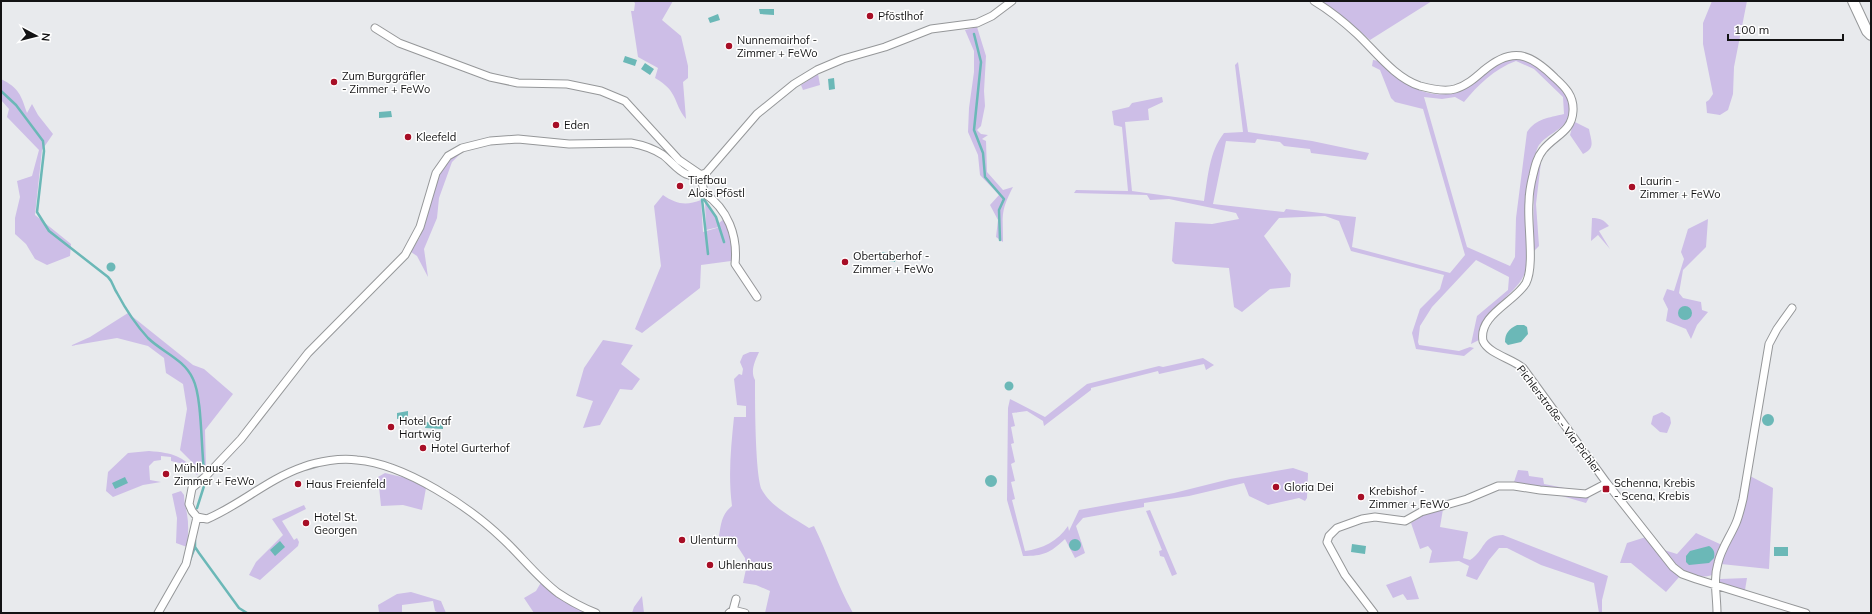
<svg xmlns="http://www.w3.org/2000/svg" width="1872" height="614" font-family="Mulish,sans-serif">
<style>
.green{fill:#cdbee7;fill-rule:evenodd}
.water{fill:#6bb8b7}
.lines{fill:none;stroke-linecap:round;stroke-linejoin:round}
.stream{stroke:#6bb8b7;stroke-width:2.5}
.street-casing{stroke:#959799;stroke-width:9}
.secondary-casing{stroke:#959799;stroke-width:12}
.street{stroke:#fff;stroke-width:7}
.secondary{stroke:#fff;stroke-width:10}
.poi-dot{fill:#a70e26;stroke:#fff;stroke-width:1.5}
.labels{text-anchor:middle;stroke-width:3;stroke-linejoin:round;paint-order:stroke}
.poi-label{font-size:11px;fill:#131314;stroke:#fff;text-anchor:start}
.street-label{font-size:11px;fill:#131314;stroke:#fff}
</style>
<rect width="100%" height="100%" fill="#e8eaed"/>
<path class="green" d="M633 1H673L662 20 681 36 688 66V78L683 82 686 119C672 101 679 92 655 78L658 68 638 57 631 11H634L635 3Z
M1321 1H1432L1370 40 1340 14Z
M1712 1H1747L1734 67 1733 94 1728 110 1720 115 1707 113 1706 102 1709 100 1713 94 1703 44V23Z
M977 27 986 56 984 91 985 106 981 126 977 130 981 134 988 135 982 139 986 141 987 172 1003 190 1013 187C1000 212 1003 215 1003 242L996 237 998 220 990 205 999 195 980 175 978 155 968 132 969 108 974 72V51L965 30Z
M1517 57C1522 59 1529 60 1534 63 1543 69 1571 96 1572 106 1573 127 1549 132 1540 144 1538 145 1537 150 1536 152 1528 172 1526 205 1526 227 1526 242 1530 262 1524 275 1513 299 1476 312 1479 340L1471 344 1477 316 1508 290 1509 277 1476 260 1432 307 1420 326 1418 342 1419 345 1459 351 1470 347 1474 348 1464 356 1416 349 1412 333 1420 309 1440 289 1444 275 1351 251 1339 221 1325 216 1279 218 1264 236 1291 274 1290 287 1270 289 1242 312 1234 307 1229 268 1175 264 1172 261 1175 222 1212 224 1239 219 1236 213 1169 199 1150 200 1147 195 1074 193 1076 190 1128 191 1122 127 1114 125 1112 111 1129 107 1132 103 1162 97 1163 102 1148 109 1149 120 1125 122 1132 191 1204 201C1208 177 1209 152 1224 133L1243 132 1235 65 1238 62 1248 132 1312 141 1369 153 1366 160 1311 153 1310 149 1284 146 1280 142 1257 139 1255 143 1226 141 1213 204 1284 212 1286 209 1356 217 1352 247 1450 273 1465 255 1423 109 1395 102 1391 98 1380 70 1372 66 1373 60 1385 62 1383 65C1409 89 1439 107 1473 83 1482 77 1489 67 1499 62 1504 59 1511 59 1517 57ZM1516 61 1534 69 1563 97 1564 114C1548 118 1537 118 1527 132L1516 218 1515 257 1510 266 1467 247 1424 97 1442 99 1455 97 1464 102C1478 85 1494 69 1516 61Z
M818 74 820 85 803 90 801 85Z
M1 79C19 88 21 95 27 113L32 104 38 115 53 134 42 150 35 215 71 244 70 256 47 265 35 259 26 244 15 234V218L20 197 17 181 32 176 39 150 7 117 9 109 1 100Z
M1575 122 1589 129C1591 141 1596 148 1583 154L1570 135 1573 124Z
M463 151 452 162 439 198 437 218 424 249 428 277 417 256 411 252 420 237 440 171 451 158Z
M1541 162 1536 204 1539 246 1533 252 1534 182Z
M663 195C676 204 686 206 701 200L703 232 720 227 719 223 724 219C731 234 734 245 731 261L701 265 700 288 642 333 635 329 661 266 654 206Z
M705 201 715 217 719 227 706 230Z
M1592 218C1600 218 1604 220 1609 226L1599 231 1610 249 1598 235 1591 241Z
M1708 219 1706 247 1683 270 1679 293 1683 298 1701 302 1702 310 1708 312 1697 325 1691 339 1686 329 1666 321 1668 309 1663 299 1667 289 1674 291 1684 259 1681 252 1688 229Z
M128 313 193 365 204 369 233 394 205 430 206 469 200 470 180 450 187 409 183 384 166 373 164 358 148 346 117 338 70 346 90 337Z
M603 340 633 345 621 364 640 379 632 390 620 389 600 425 583 428 593 401 576 396 584 368Z
M750 352H759C755 361 750 371 755 380 755 398 755 476 762 490 771 507 794 518 809 528L814 526C828 554 837 585 853 613H765L770 591 756 585 743 583 746 569 745 558 734 541 719 536C721 523 722 514 732 506 728 475 731 447 734 417H746V406L737 405 734 379 739 374 742 375 743 369 740 362 743 355Z
M1203 358 1214 365 1206 370 1204 364 1159 374 1158 371 1091 388V390L1044 426 1043 421 1027 411 1012 413 1015 426 1011 427 1014 443 1011 444 1015 462 1011 464 1015 481 1011 482 1015 499 1012 500 1025 551C1042 549 1058 541 1068 526L1069 531 1079 510 1174 493 1230 479 1293 468 1308 473 1307 498 1305 501 1299 498 1268 505 1249 496 1244 483 1189 496 1144 503V507L1083 518 1076 526 1085 553 1075 558 1065 539C1050 553 1044 556 1023 556L1007 500 1008 408 1010 399 1045 417 1087 384 1159 366 1163 367Z
M1662 412 1670 417 1671 423 1667 433 1660 432 1651 424 1653 416Z
M149 451C175 453 180 456 199 472L197 475 184 464 171 461V457L161 456V460L154 461 149 466 150 480 161 482 143 485 113 497 106 491 108 472 128 453Z
M1518 470 1528 471 1529 476 1543 478 1544 484 1585 492 1590 496 1586 503 1514 482Z
M385 473 406 478 426 488 422 510 403 505 381 506 378 477Z
M1750 476 1773 488 1769 569 1721 564V548L1712 575C1691 582 1676 565 1664 550L1677 554 1696 533 1722 545 1734 522Z
M181 491 184 495C184 502 186 507 187 514 189 525 188 536 187 547L176 543 177 518 172 494Z
M304 505 306 509 282 521 294 540 297 538 299 542 298 546 260 580 249 575 256 562 283 535 272 519Z
M1443 509 1440 527 1468 532 1463 558 1470 560C1485 551 1482 535 1503 535L1608 576 1602 600V613H1599L1594 583 1541 565 1507 548H1499L1489 560 1477 580 1466 576 1469 566 1459 561 1429 563 1432 551 1428 546 1420 549 1411 523 1425 514Z
M1150 510 1177 574 1172 576 1164 557 1160 556 1159 551 1162 550 1146 511Z
M1646 537 1680 576 1666 592 1631 563H1620L1627 543Z
M1411 576 1419 599 1407 600 1403 594 1393 598 1386 585Z
M1747 578 1745 590 1720 584V579Z
M543 579 583 607 582 613H534L524 598 536 591Z
M411 592 441 601 446 613H439L435 611 433 601 402 605V613L379 612 378 605 397 594Z
M642 596 644 613H632L634 607Z"/>
<path class="water" d="M759 9H774V15L760 14Z
M718 14 720 20 710 23 708 18Z
M625 56 637 60 635 66 623 62Z
M645 63 654 69 650 75 641 69Z
M834 78 835 89 829 90 828 79Z
M391 111 392 117 379 118V112Z
M881 252 896 254 895 262 880 260Z
M106.5 267a4.5 4.5 0 1 1 9 0a4.5 4.5 0 1 1-9 0Z
M1678 313a7 7 0 1 1 14 0a7 7 0 1 1-14 0Z
M1517 325H1524L1527 327 1528 334 1521 342 1508 345 1505 342C1505 333 1509 329 1517 325Z
M1004.5 386a4.5 4.5 0 1 1 9 0a4.5 4.5 0 1 1-9 0Z
M408 411V417L397 419V413Z
M1762 420a6 6 0 1 1 12 0a6 6 0 1 1-12 0Z
M426 422 443 424V429L425 428Z
M985 481a6 6 0 1 1 12 0a6 6 0 1 1-12 0Z
M125 477 128 483 115 489 112 483Z
M1069 545a6 6 0 1 1 12 0a6 6 0 1 1-12 0Z
M280 541 285 547 275 556 270 550Z
M1352 544 1366 546 1365 554 1351 552Z
M1709 546C1714 549 1715 552 1714 558L1709 563 1689 565 1686 562V556L1690 551Z
M1774 547H1788V556H1774Z"/>
<g class="lines">
<path class="stream" d="M974 34 981 62 974 130 983 153 985 177 1004 199 999 210 1000 240
M1 91 16 105 43 141 44 151 37 212 49 231 108 277C113 282 113 287 117 293 125 308 136 325 148 338 162 352 184 359 193 379 202 397 201 447 204 470
M703 198 716 217 724 242
M702 199 708 254
M197 508 204 486
M195 540V547L199 553 239 608 247 613
M190 560 195 547"/>
<defs>
<path id="street" d="M1314 1C1329 10 1344 22 1357 34 1376 52 1395 78 1420 86 1431 89 1444 92 1455 89 1466 86 1475 78 1483 71 1512 46 1530 53 1555 78 1565 87 1574 96 1573 111 1572 132 1555 135 1543 150 1537 157 1535 166 1533 175 1531 183 1529 193 1529 202 1527 223 1535 265 1526 283 1515 302 1478 315 1483 341 1489 354 1511 358 1523 368L1606 482 1673 567 1682 574 1696 579 1806 613
M375 28 399 43 490 77 518 83 567 84 601 91 625 101 679 160 701 175 704 193C728 209 738 236 735 264L757 297
M733 610 745 613
M158 613 186 564 197 517
M596 613C583 608 570 601 558 593 538 578 522 557 504 540 470 507 405 464 357 460 340 458 319 461 303 467 268 479 240 505 207 519L197 517 192 511 189 504 192 488 205 477 241 439 308 353 405 255 420 227 436 173 448 156 462 148 490 141 518 139 569 144 631 143C642 145 654 149 663 155 677 166 684 182 706 173L757 114 794 84 817 70 843 59 885 47 931 29 977 23 992 16 1012 1
M729 613 733 610 736 599
M1374 613 1345 575 1327 542 1329 536 1337 528 1362 519 1375 517 1405 521 1421 512 1467 499 1498 486H1514L1540 490 1586 494 1607 483
M1717 613C1717 596 1713 580 1718 563 1721 549 1730 537 1736 523 1739 516 1741 507 1743 499L1769 344 1777 329 1792 308"/>
<path id="secondary" d="M1853 1 1867 31 1871 35"/>
</defs>
<use href="#street" class="street-casing"/>
<use href="#secondary" class="secondary-casing"/>
<use href="#street" class="street"/>
<use href="#secondary" class="secondary"/>
</g>
<g class="poi-dot">
<circle cx="870" cy="16" r="4"/>
<circle cx="729" cy="46" r="4"/>
<circle cx="334" cy="82" r="4"/>
<circle cx="556" cy="125" r="4"/>
<circle cx="408" cy="137" r="4"/>
<circle cx="680" cy="186" r="4"/>
<circle cx="1632" cy="187" r="4"/>
<circle cx="845" cy="262" r="4"/>
<circle cx="391" cy="427" r="4"/>
<circle cx="423" cy="448" r="4"/>
<circle cx="166" cy="474" r="4"/>
<circle cx="298" cy="484" r="4"/>
<circle cx="1276" cy="487" r="4"/>
<rect x="1602" y="485" width="8" height="8" rx="2"/>
<circle cx="1361" cy="497" r="4"/>
<circle cx="306" cy="523" r="4"/>
<circle cx="682" cy="540" r="4"/>
<circle cx="710" cy="565" r="4"/>
</g>
<g class="labels">
<g class="poi-label">
<text x="878" y="20">Pföstlhof</text>
<text x="737" y="44">Nunnemairhof -<tspan x="737" dy="13">Zimmer + FeWo</tspan></text>
<text x="342" y="80">Zum Burggräfler<tspan x="342" dy="13">- Zimmer + FeWo</tspan></text>
<text x="564" y="129">Eden</text>
<text x="416" y="141">Kleefeld</text>
<text x="688" y="184">Tiefbau<tspan x="688" dy="13">Alois Pföstl</tspan></text>
<text x="1640" y="185">Laurin -<tspan x="1640" dy="13">Zimmer + FeWo</tspan></text>
<text x="853" y="260">Obertaberhof -<tspan x="853" dy="13">Zimmer + FeWo</tspan></text>
<text x="399" y="425">Hotel Graf<tspan x="399" dy="13">Hartwig</tspan></text>
<text x="431" y="452">Hotel Gurterhof</text>
<text x="174" y="472">Mühlhaus -<tspan x="174" dy="13">Zimmer + FeWo</tspan></text>
<text x="1614" y="487">Schenna, Krebis<tspan x="1614" dy="13">- Scena, Krebis</tspan></text>
<text x="306" y="488">Haus Freienfeld</text>
<text x="1284" y="491">Gloria Dei</text>
<text x="1369" y="495">Krebishof -<tspan x="1369" dy="13">Zimmer + FeWo</tspan></text>
<text x="314" y="521">Hotel St.<tspan x="314" dy="13">Georgen</tspan></text>
<text x="690" y="544">Ulenturm</text>
<text x="718" y="569">Uhlenhaus</text>
</g>
<g class="street-label">
<text transform="translate(1559 419) rotate(53)" y="4">Pichlerstraße - Via Pichler</text>
</g>
</g>
<rect width="1872" height="614" fill="none" stroke="#131314" stroke-width="4"/>
<g transform="translate(36 36) rotate(97)" stroke="#ffffff" stroke-width="3" paint-order="stroke">
<path d="M0-3L7 15L0 10L-7 15Z" fill="#131314"/>
<text y="-6" font-size="11" font-weight="bold" text-anchor="middle" fill="#131314">N</text>
</g>
<path d="M1728 34v6h115v-6" fill="none" stroke="#131314" stroke-width="2"/>
<text x="1734" y="34" font-size="12" fill="#131314" stroke="#ffffff" stroke-width="3" paint-order="stroke">100 m</text>
</svg>
